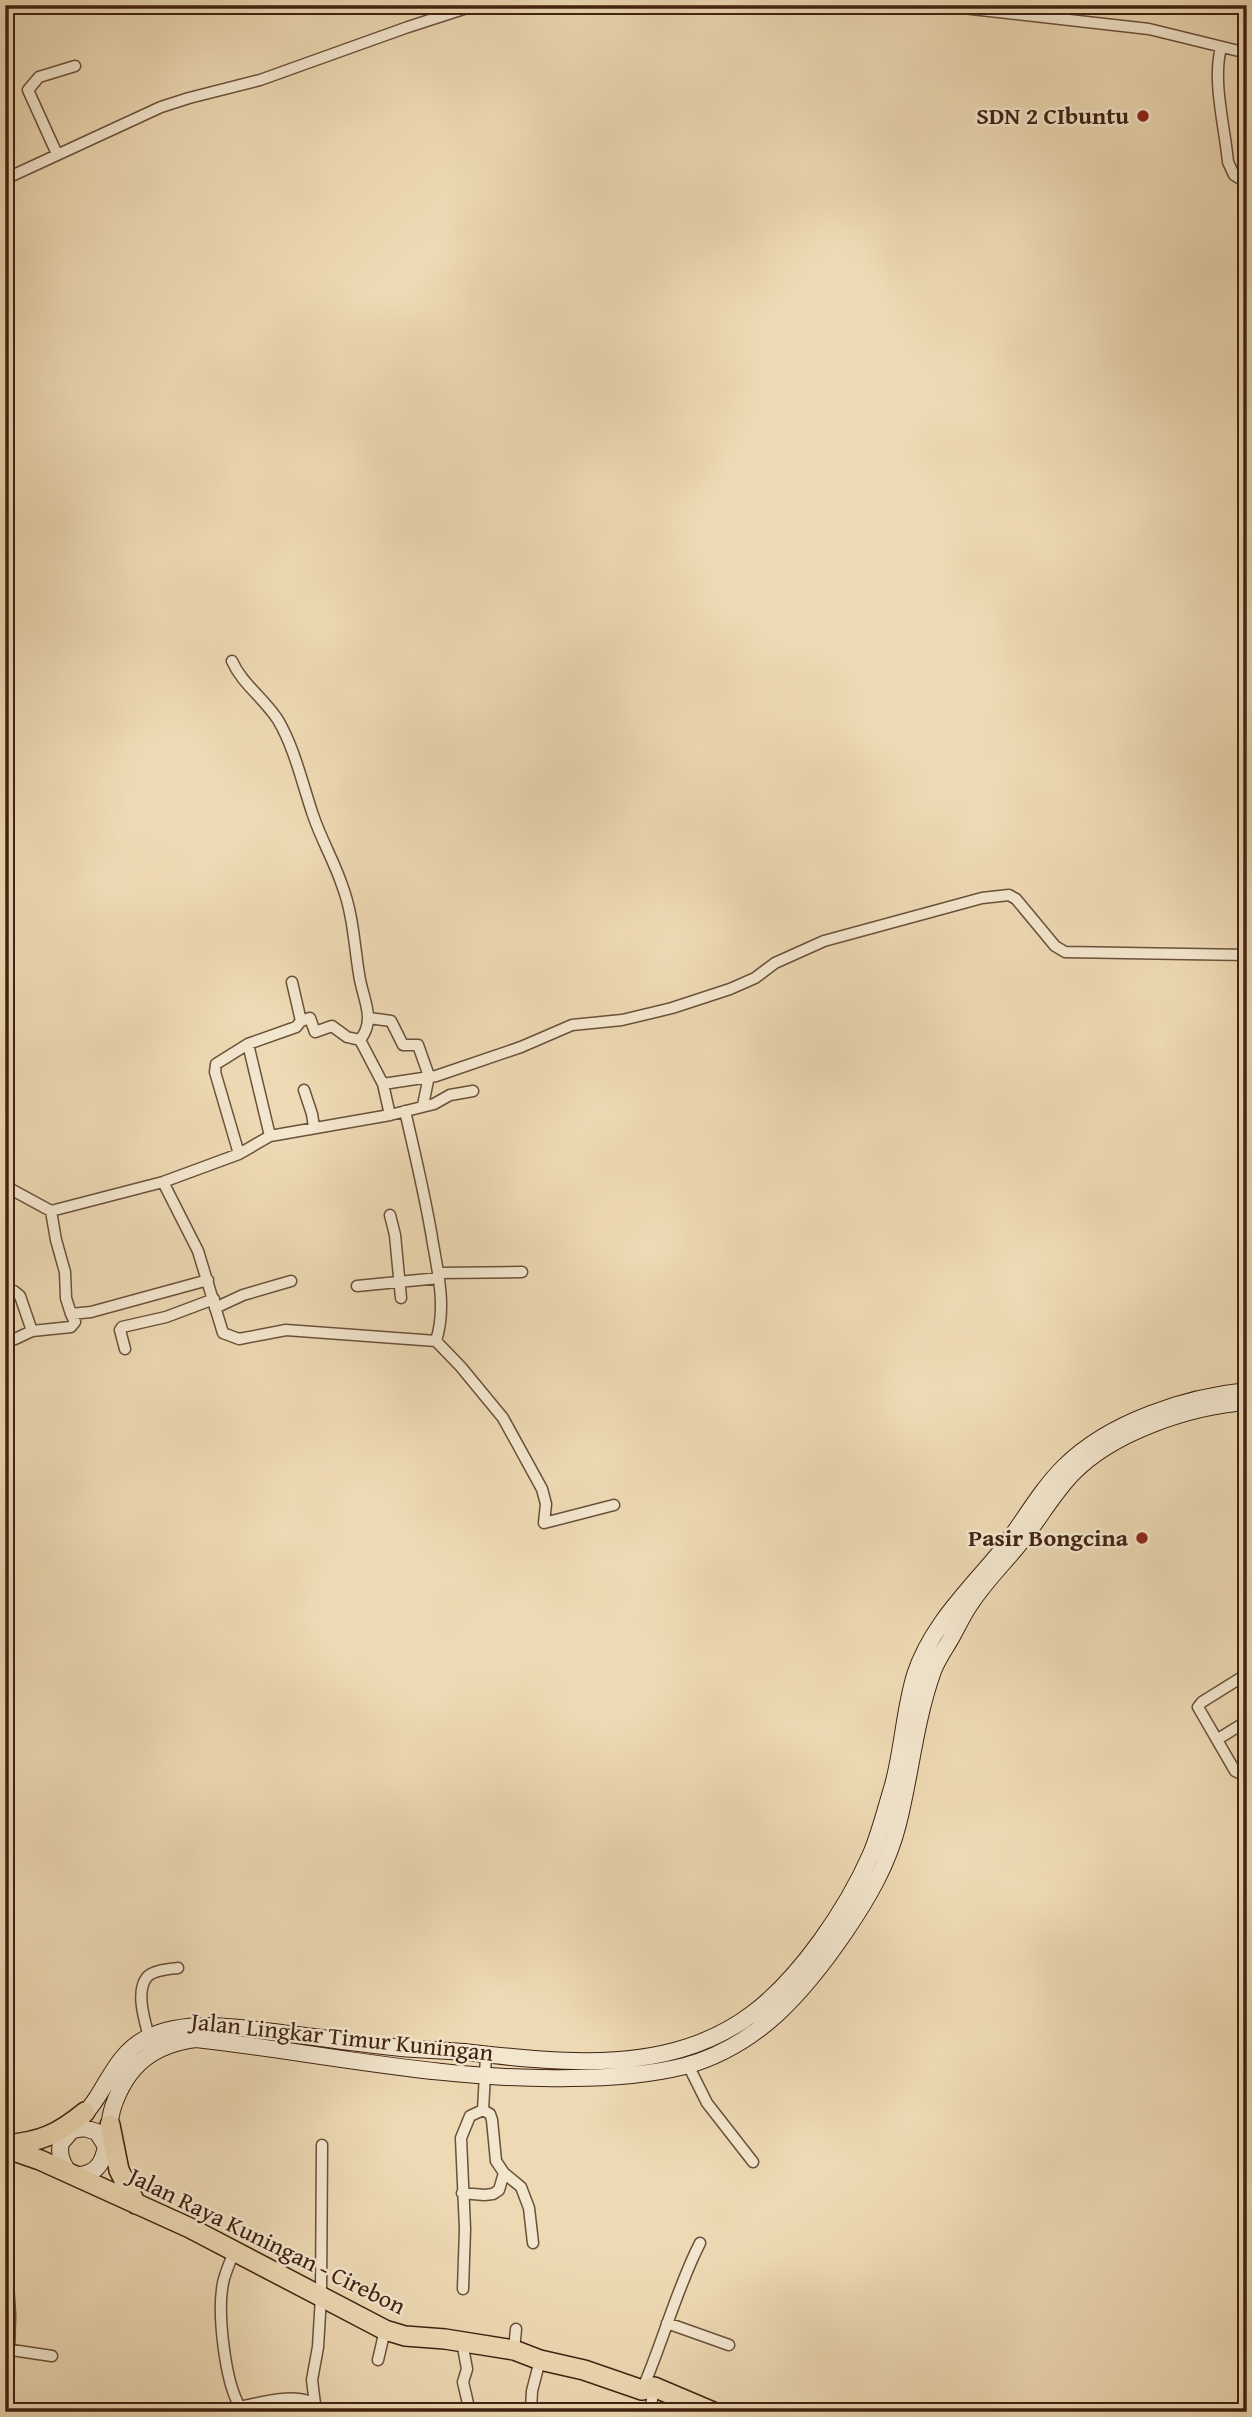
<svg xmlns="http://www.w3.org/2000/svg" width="1252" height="2417" font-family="'Gentium Book Plus',serif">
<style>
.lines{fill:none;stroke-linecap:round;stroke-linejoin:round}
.minor-casing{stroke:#6b503a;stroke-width:13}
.secondary-casing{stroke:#402212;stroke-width:18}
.trunk-casing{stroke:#402212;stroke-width:22}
.minor{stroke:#f3e6ce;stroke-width:10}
.secondary{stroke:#f3e6ce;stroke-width:16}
.trunk{stroke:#edd9b3;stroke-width:19}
.poi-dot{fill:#8f2418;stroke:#f3e6ce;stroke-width:2.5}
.labels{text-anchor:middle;stroke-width:5;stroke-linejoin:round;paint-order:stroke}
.poi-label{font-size:24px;font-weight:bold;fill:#402212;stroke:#f3e6ce;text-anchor:end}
.street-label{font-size:24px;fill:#402212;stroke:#f3e6ce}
</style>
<rect width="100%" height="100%" fill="#edd9b3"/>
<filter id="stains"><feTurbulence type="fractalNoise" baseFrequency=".00286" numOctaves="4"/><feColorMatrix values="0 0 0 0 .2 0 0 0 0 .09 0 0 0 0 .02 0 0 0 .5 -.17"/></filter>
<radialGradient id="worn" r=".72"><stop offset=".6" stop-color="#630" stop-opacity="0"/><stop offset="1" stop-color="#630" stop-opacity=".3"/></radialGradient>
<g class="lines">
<defs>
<path id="minor" d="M936 5 1149 29 1247 53
M1221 48C1212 81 1225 128 1228 162L1234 175 1247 183
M57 154 28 90 39 77 75 66
M5 179 161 107 189 98 260 80 408 27 476 5
M232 661C242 684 264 698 278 720 295 749 302 783 313 815 321 839 334 861 342 885 353 914 354 943 359 974 362 998 377 1019 360 1040L347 1037 332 1026 315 1032 310 1018 301 1021 296 1027 248 1044 216 1064 215 1072 239 1154
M292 982 301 1021
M369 1018 391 1021 403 1045H418L429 1076 423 1105
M360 1040 383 1084 390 1115
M248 1044 270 1136
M383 1084 436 1076 521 1047 572 1025 622 1020 672 1008 730 989 755 978 775 963 824 941 982 898 1009 895 1016 899 1055 946 1065 952 1247 955
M304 1090 312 1114 314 1127
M405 1111C415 1155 426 1199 433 1244 439 1277 446 1309 436 1341
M163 1182 198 1251 223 1333 239 1339 286 1330 436 1341 461 1367 503 1418 542 1489 546 1504 544 1523 614 1505
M5 1186 51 1211 56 1240 65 1272 66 1298 71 1314 91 1312 208 1280
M5 1202 10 1189
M51 1211 163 1182 239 1154 270 1136 390 1115 434 1104 450 1095 473 1091
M390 1215 395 1235 401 1298
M438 1273 522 1272
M357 1286 439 1278
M14 1291 20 1296 32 1331
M215 1308 243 1295 291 1281
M5 1340 15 1339 32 1331 71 1327 75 1322 71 1314
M125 1349 120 1330 122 1327 166 1317 214 1299
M1247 1674 1202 1702 1198 1707 1235 1771 1239 1773 1247 1770
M1218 1739 1247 1721
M149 2037C145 2021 135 1992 147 1977 153 1970 170 1969 178 1968
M688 2065 707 2103 753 2162
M483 2110 490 2114 492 2120 496 2161 504 2173 521 2187 529 2208 533 2243
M462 2193 484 2195 493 2194 499 2190 504 2173
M5 2236 10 2315 9 2350
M234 2252C230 2262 225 2273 223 2283 217 2313 225 2382 240 2407
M463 2289 465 2229 461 2138 470 2116 483 2110 486 2056
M667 2323 729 2345
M462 2342 467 2369 463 2382 470 2412
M5 2349 52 2356
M514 2350 516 2329
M378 2360 385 2330
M642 2390C663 2342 676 2290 700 2243
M531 2409 532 2391 540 2360
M242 2412 240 2407C259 2403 303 2390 316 2407
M316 2412 312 2380 318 2347 321 2297 322 2145
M650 2412 654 2387"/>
<path id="secondary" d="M1247 1391C1186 1397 1109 1422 1064 1467 1038 1493 1020 1528 997 1556 966 1593 930 1628 915 1675 904 1711 903 1749 893 1785 886 1808 880 1833 871 1854 847 1909 800 1978 752 2014 670 2076 562 2063 465 2052 442 2050 417 2050 393 2047 359 2044 324 2038 290 2034 245 2029 189 2017 147 2038 121 2051 111 2076 96 2099 86 2114 73 2129 61 2143 58 2156 63 2165 71 2175 114 2179 104 2134 113 2107 127 2065 154 2044 196 2039 321 2053 445 2081 571 2078 609 2078 648 2075 685 2066 758 2046 804 1992 845 1932 868 1898 888 1864 898 1824 911 1773 915 1721 933 1671 937 1660 944 1650 950 1640 957 1628 963 1614 971 1603 984 1583 1001 1566 1016 1548 1036 1524 1051 1496 1072 1474 1112 1432 1190 1406 1247 1402
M72 2130 84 2128 97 2132 107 2148"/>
<path id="trunk" d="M110 2125 119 2170 136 2204
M5 2145C41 2142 58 2134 85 2112
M5 2148 40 2160 190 2228 385 2330 405 2336 445 2339 514 2350 540 2360 584 2370 642 2390 654 2387 713 2412"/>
</defs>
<use href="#minor" class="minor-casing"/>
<use href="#secondary" class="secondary-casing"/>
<use href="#trunk" class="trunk-casing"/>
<use href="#minor" class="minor"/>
<use href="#secondary" class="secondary"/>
<use href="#trunk" class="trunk"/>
</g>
<g class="poi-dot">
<circle cx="1143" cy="116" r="7"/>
<circle cx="1142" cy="1538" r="7"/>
</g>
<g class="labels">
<g class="poi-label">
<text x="1129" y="124">SDN 2 CIbuntu</text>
<text x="1128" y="1546">Pasir Bongcina</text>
</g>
<g class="street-label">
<text transform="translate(342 2037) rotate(6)" y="8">Jalan Lingkar Timur Kuningan</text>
<text transform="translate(267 2241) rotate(26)" y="8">Jalan Raya Kuningan - Cirebon</text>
</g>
</g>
<rect width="1252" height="2417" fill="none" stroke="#edd9b3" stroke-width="28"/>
<rect x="7" y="7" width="1238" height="2403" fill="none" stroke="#402212" stroke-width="3.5"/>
<rect x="14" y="14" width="1224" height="2389" fill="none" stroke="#402212" stroke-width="2"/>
<rect width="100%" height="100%" filter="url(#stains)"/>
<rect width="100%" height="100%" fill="url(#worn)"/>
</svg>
